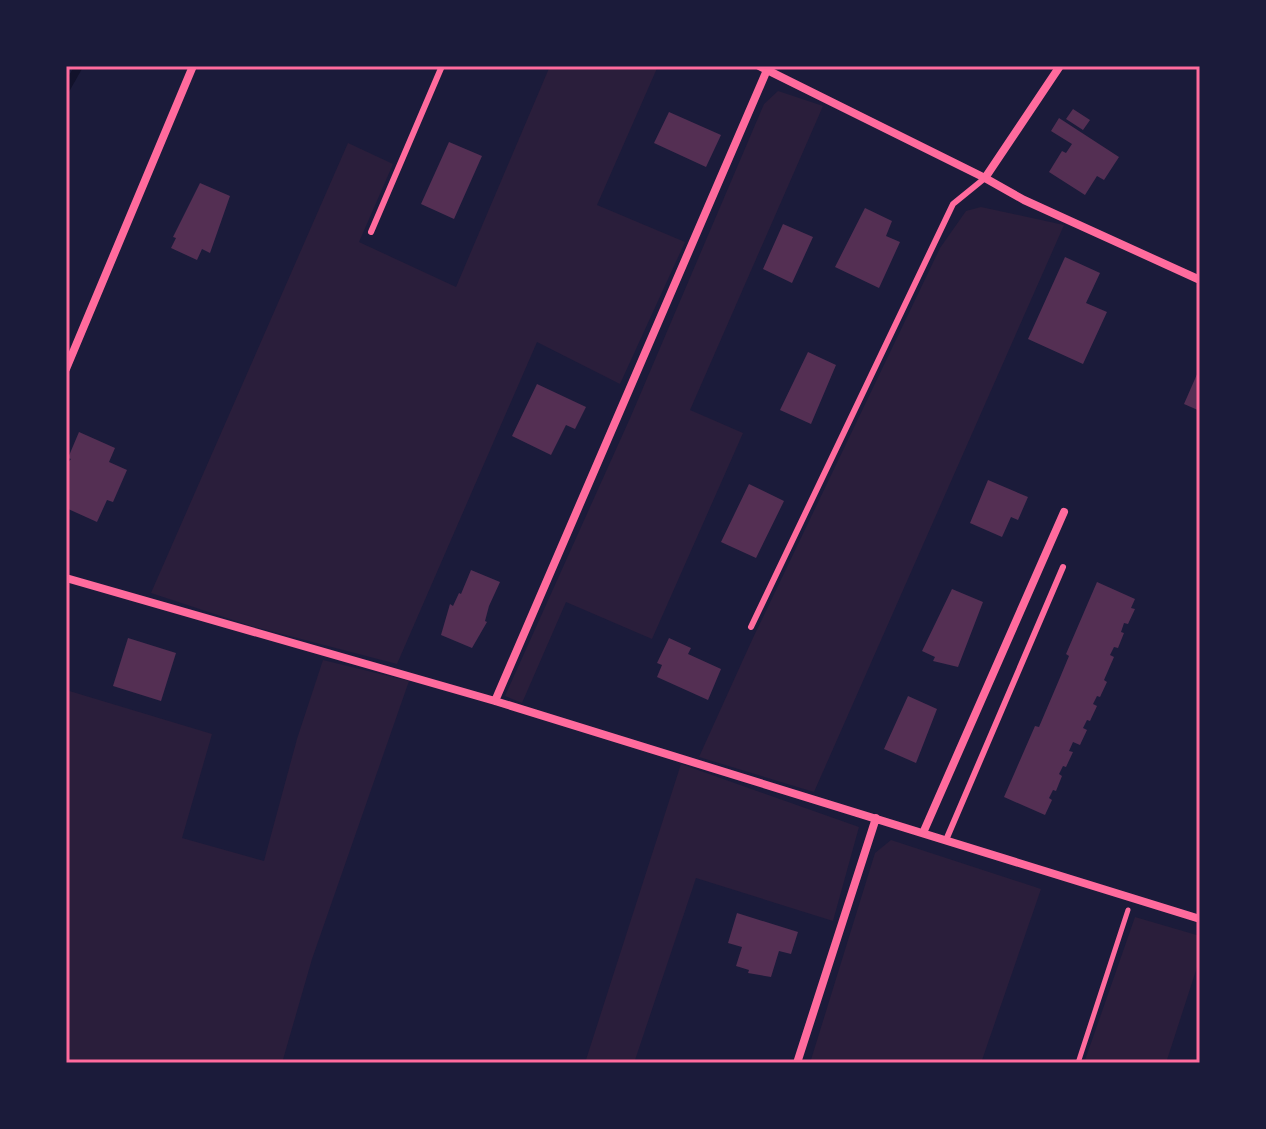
<svg xmlns="http://www.w3.org/2000/svg" width="1266" height="1129" font-family="'DM Sans',sans-serif">
<style>
.green{fill:#2a1e3b}
.lines{fill:none;stroke-linecap:round;stroke-linejoin:round}
.stream{stroke:#12122b;stroke-width:8}
.building{fill:#542f53}
.path{stroke:#ff6b9d;stroke-width:5}
.service{stroke:#ff6b9d;stroke-width:6}
.minor{stroke:#ff6b9d;stroke-width:8}
.neatline{fill:none;stroke:#ff6b9d;stroke-width:3}
</style>
<rect width="100%" height="100%" fill="#1b1b3a"/>
<path class="green" d="M550 66H658L597 205 685 242 620 384 537 342 397 664 251 626 151 593 348 143 393 164 359 242 456 287Z
M778 91 823 106 690 410 743 433 652 639 566 602 522 703 505 696 631 416 764 104Z
M981 207 1064 225 814 792 699 757 752 640 940 248 966 211Z
M323 660 409 681 312 959 282 1063H66V690L212 734 182 838 264 861 297 739Z
M681 764 859 827 833 921 696 878 634 1063H585Z
M891 840 1041 889 981 1063H810L875 853Z
M1135 917 1200 936V958L1166 1063H1084Z"/>
<g class="lines">
<path class="stream" d="M66 89 79 66"/>
</g>
<path class="building" d="M1073 109 1090 120 1083 130 1066 119Z
M669 112 721 135 706 167 654 143Z
M1059 118 1119 157 1104 180 1097 176 1085 195 1049 172 1062 151 1066 153 1072 144 1051 131Z
M449 142 482 156 454 219 421 204Z
M200 183 230 196 210 253 202 249 197 260 171 248 176 238 173 237Z
M865 208 892 221 886 236 900 242 879 288 835 267Z
M783 224 813 237 792 283 763 269Z
M1065 257 1100 273 1086 303 1107 312 1083 364 1028 339Z
M808 352 836 365 811 424 780 410Z
M1198 372 1200 373V411L1184 404Z
M537 384 586 407 575 429 566 425 551 455 512 436Z
M79 432 115 448 109 462 127 470 113 502 107 500 97 522 66 508V465L71 459 68 458Z
M988 480 1028 497 1018 520 1011 517 1002 537 970 523Z
M749 484 784 501 756 558 721 542Z
M471 570 500 582 489 606 485 621 487 622 472 648 441 635 450 604 453 606 459 593 461 594Z
M1097 582 1135 599 1131 608 1135 609 1128 624 1124 623 1121 632 1124 633 1118 648 1114 647 1110 655 1114 657 1104 680 1107 682 1100 697 1097 696 1093 704 1097 706 1090 721 1087 720 1083 728 1087 730 1080 745 1073 742 1069 751 1073 752 1066 767 1063 766 1059 774 1062 776 1056 791 1053 790 1049 798 1052 800 1045 815 1004 797 1035 726 1039 727 1059 680 1069 656 1066 654Z
M952 589 983 602 958 667 933 661 935 657 922 651Z
M128 638 176 653 161 701 113 686Z
M669 638 691 648 688 654 721 669 708 700 657 677 662 665 657 663Z
M908 696 937 709 916 763 884 749Z
M737 913 798 932 791 954 779 951 771 977 748 973 749 970 736 966 742 947 728 943Z"/>
<g class="lines">
<path class="path" d="M1078 1063 1128 910"/>
<path class="service" d="M371 232 442 66
M751 627 953 204 985 178
M946 840 1063 567"/>
<path class="minor" d="M759 66 985 178
M1060 66 985 178 1024 200 1200 280
M66 369 193 66
M66 578 495 701 1200 919
M495 701 767 70
M923 833 1064 512
M797 1063 876 818"/>
</g>
<rect width="1266" height="1129" fill="none" stroke="#1b1b3a" stroke-width="136"/>
<rect x="68" y="68" width="1130" height="993" class="neatline"/>
</svg>
